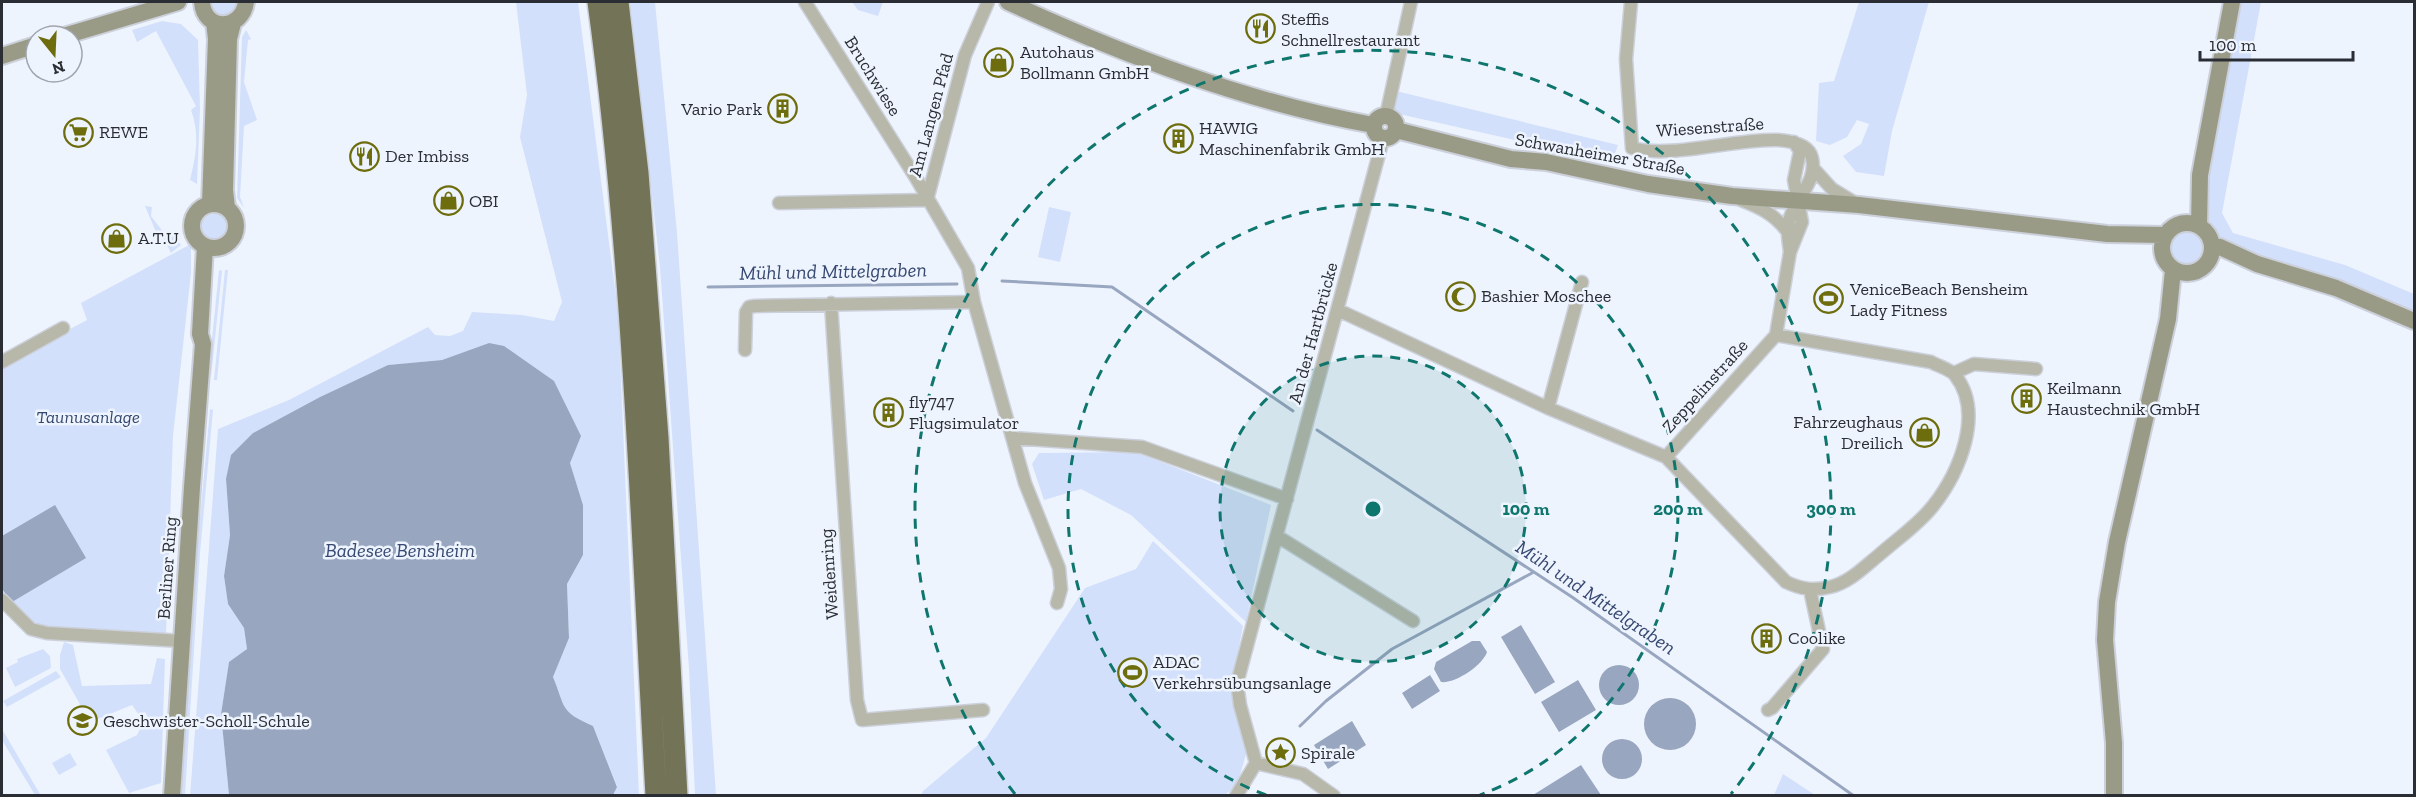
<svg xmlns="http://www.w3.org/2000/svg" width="2416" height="797" font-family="'Zilla Slab',serif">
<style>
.green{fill:#d3e0fb}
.water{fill:#98a6c0}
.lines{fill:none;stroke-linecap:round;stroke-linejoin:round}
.stream{stroke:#98a6c0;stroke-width:3}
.street-casing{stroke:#cbd0da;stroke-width:15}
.secondary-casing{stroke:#cbd0da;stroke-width:20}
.highway-casing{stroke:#cbd0da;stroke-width:24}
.street{stroke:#b7b8aa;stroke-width:12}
.secondary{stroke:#9a9b87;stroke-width:16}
.highway{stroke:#737457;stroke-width:21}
.ring{fill:none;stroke:#0f766e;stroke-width:3;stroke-dasharray:10 8}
.labels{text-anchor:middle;stroke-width:5;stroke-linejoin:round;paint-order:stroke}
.poi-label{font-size:18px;fill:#2a2e34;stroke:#eef4fe;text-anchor:start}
.street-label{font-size:18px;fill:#2a2e34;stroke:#eef4fe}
.park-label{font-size:18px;font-style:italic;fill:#354870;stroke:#eef4fe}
.water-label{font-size:20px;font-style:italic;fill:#374971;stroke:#eef4fe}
.centre{fill:#0f766e;stroke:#eef4fe;stroke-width:3}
.ring-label{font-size:18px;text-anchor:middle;font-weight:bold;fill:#0f766e;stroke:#eef4fe;stroke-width:5;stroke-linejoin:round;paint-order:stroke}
</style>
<rect width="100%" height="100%" fill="#eef4fe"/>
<path class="green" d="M208 2H239L236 13 217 18Z
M516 2H578L618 312 639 795H613L617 786 593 726C559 711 566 708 553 677L569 638 567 584 583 555V505L570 463 489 343 442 360 388 365 320 397 253 433 226 479 230 535 224 576 228 604 244 628 247 649 229 663 221 714 229 795 190 796 218 429 289 400 428 327 435 335 450 336 463 331 472 312 522 315 554 321 562 302 520 137 527 95Z
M630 2H655L677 233 716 795H695L689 669 660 267Z
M852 2H883L878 16 858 10Z
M1859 2H1929L1892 131 1884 176 1856 172 1843 156 1861 144 1869 124 1857 120 1847 137 1830 145 1816 141 1819 83 1834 81Z
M2238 2H2261L2222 213 2233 233 2345 265 2414 294V315L2232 249 2220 242 2206 222 2203 212Z
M162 21 181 24 198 40 200 109 197 184 190 180C196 155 200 135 191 110L196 106 156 31 137 42 132 30Z
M246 30 251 39 248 40 244 82 257 120 244 126 240 197 244 208 237 198 242 37Z
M1396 91 1618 145 1612 162 1399 114 1394 109Z
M145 206 152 207 151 216 164 233 175 237 181 245 171 253 160 232H156Z
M1049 207 1071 212 1060 262 1038 257Z
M201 228a14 14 0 1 1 28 0a14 14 0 1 1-28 0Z
M2168 249a19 19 0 1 1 38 0a19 19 0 1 1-38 0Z
M191 244V273L173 436 166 635 47 633 2 600V365L87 320 81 303Z
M219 270 222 271 211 377 209 369Z
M225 270H228L217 380H214Z
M210 409 213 410 200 553 185 795H182L197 551Z
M1136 452 1271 505 1246 622 1131 515 1081 489 1044 500 1032 464 1039 453Z
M1153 541 1243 626 1232 681 1247 751 1237 785 1225 795 921 796 923 791 986 738 1085 588 1136 569Z
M64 642 73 645 82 686 151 684 157 658 165 659 161 783 129 793 106 750 137 735 141 727 150 721 145 712 139 715 132 705 90 722 60 669V655Z
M43 649 50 656 51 668 15 687 6 668 18 662 17 659Z
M56 671 61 677 7 707 3 701Z
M2 729 40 794 35 795 2 740Z
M70 753 77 765 59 775 52 763Z
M1783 774 1815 795H1774Z"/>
<path class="water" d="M489 343 504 346 554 381 581 436 570 463 583 505V555L567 584 569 638 553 677C566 708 559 711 593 726L617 787 613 795H229L221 714 229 662 247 649 244 628 228 604 224 576 230 535 226 479 231 455 253 433 320 397 388 365 442 360Z
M55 505 86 558 12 602 2 589V536Z
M1521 625 1555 682 1535 694 1501 637Z
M1472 641H1480L1487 652C1483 665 1455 684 1441 682L1434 669 1436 662Z
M1599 685a20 20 0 1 1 40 0a20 20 0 1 1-40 0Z
M1430 675 1440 691 1412 709 1402 693Z
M1578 680 1596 710 1559 732 1541 702Z
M1644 724a26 26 0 1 1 52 0a26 26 0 1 1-52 0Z
M1352 721 1366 745 1328 769 1314 745Z
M1602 759a20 20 0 1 1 40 0a20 20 0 1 1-40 0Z
M1581 765 1601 795H1533Z"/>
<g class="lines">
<path class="stream" d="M1002 281 1112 287 1293 411
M708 287 957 284
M1317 430 1572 597 1854 796
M1300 726 1326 701 1392 649 1532 573"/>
<defs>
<path id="street" d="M805 2 916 178 968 268 974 302 1025 483 1059 568 1061 589 1057 603
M1631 2 1626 59 1632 148C1670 159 1737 138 1778 140 1791 141 1809 144 1812 158 1818 182 1794 199 1789 221 1786 231 1789 242 1790 252
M1386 116 1411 2
M1813 168 1832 189 1855 203
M927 200 965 55 988 2
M1741 200C1761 208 1774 214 1787 231
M779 203 927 200
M831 303 857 700 862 720 983 710
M1338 310 1548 408 1666 457 1776 335 1790 252 1802 222 1794 180 1800 151 1794 142
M745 350 746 312 749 307 755 306 974 302
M2 362 63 328
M1954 373 1974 364 2036 369
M1548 408 1582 282
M1013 438 1142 447 1287 499
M1666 457 1786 582C1801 589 1813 591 1830 587 1849 583 1864 567 1879 555 1897 539 1918 525 1933 506 1959 473 1985 413 1955 375 1950 369 1938 366 1931 362L1776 335
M1277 536 1413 621
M2 600 31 629 47 633 182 641
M1768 710 1772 708 1823 649 1810 590
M1256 763 1303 774 1334 796
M1236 796 1256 763 1240 705 1237 683 1383 139"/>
<path id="secondary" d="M202 2C204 32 242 31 246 2
M1008 2C1126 56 1246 102 1373 125
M64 36 178 2
M2 56 36 45
M1374 127a11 11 0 1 1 22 0a11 11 0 1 1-22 0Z
M1396 130 1511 159 1546 162 1648 184 1732 196 1859 205 2107 234 2164 235
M192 226a22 22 0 1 1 44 0a22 22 0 1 1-44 0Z
M210 204 216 39 214 22
M227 208 225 190 229 39 233 23
M2162 248a25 25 0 1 1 50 0a25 25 0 1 1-50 0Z
M2199 226 2200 175 2232 2
M2212 246 2220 247 2257 264 2336 288 2414 321
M172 796 192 487 203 344 200 334 205 246
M2114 796V743L2105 640 2107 602 2117 542 2168 319 2173 270"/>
<path id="highway" d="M598 2C634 265 641 530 656 796
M618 2 638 173 658 438 677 796"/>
</defs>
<use href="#street" class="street-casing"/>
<use href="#secondary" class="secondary-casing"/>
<use href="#highway" class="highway-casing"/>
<use href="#street" class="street"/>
<use href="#secondary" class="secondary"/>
<use href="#highway" class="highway"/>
</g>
<circle cx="1373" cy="509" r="153" fill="#0f766e" fill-opacity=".12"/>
<g class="ring">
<circle cx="1373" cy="509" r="153"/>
<path d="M1266 795A305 305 0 1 1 1480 795"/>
<path d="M1015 794A458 458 0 1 1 1731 794"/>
</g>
<defs>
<symbol id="restaurant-ring" viewBox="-11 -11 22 22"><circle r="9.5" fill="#eef4fe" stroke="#6e6d0d" stroke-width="1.5"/><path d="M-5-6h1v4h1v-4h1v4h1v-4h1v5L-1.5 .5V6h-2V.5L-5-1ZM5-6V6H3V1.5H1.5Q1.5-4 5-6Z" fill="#6e6d0d"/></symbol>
<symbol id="shop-ring" viewBox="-11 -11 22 22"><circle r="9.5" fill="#eef4fe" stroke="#6e6d0d" stroke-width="1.5"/><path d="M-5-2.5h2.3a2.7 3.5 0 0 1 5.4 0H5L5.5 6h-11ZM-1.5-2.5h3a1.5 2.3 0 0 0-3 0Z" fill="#6e6d0d"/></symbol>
<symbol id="building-ring" viewBox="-11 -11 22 22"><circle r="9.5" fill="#eef4fe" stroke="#6e6d0d" stroke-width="1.5"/><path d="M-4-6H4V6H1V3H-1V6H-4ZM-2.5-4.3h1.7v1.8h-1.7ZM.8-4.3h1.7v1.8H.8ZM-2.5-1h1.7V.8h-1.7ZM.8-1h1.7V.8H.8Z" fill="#6e6d0d"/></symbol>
<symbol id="supermarket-ring" viewBox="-11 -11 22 22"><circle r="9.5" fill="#eef4fe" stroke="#6e6d0d" stroke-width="1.5"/><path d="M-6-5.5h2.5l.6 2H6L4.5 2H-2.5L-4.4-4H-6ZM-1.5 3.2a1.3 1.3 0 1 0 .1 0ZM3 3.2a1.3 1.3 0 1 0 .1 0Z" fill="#6e6d0d"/></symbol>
<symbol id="mosque-ring" viewBox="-11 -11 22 22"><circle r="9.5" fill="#eef4fe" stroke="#6e6d0d" stroke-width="1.5"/><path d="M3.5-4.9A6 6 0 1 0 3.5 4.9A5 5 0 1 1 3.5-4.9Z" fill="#6e6d0d"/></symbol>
<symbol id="stadium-ring" viewBox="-11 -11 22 22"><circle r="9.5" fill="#eef4fe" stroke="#6e6d0d" stroke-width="1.5"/><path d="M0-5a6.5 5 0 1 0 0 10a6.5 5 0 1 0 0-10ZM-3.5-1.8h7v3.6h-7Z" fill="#6e6d0d"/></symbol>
<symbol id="school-ring" viewBox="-11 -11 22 22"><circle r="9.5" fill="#eef4fe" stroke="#6e6d0d" stroke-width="1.5"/><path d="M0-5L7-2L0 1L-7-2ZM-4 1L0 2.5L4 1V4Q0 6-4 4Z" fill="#6e6d0d"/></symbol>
<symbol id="sight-ring" viewBox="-11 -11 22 22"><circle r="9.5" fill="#eef4fe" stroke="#6e6d0d" stroke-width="1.5"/><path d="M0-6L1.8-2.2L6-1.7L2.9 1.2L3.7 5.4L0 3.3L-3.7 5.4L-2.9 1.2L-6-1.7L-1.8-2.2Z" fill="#6e6d0d"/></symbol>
</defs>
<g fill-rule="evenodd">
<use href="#restaurant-ring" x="1244" y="12" width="33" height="33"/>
<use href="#shop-ring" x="982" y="46" width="33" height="33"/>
<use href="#building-ring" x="766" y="92" width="33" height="33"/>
<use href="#supermarket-ring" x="62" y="116" width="33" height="33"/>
<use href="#building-ring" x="1162" y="122" width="33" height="33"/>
<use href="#restaurant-ring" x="348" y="140" width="33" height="33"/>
<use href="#shop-ring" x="432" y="184" width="33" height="33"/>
<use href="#shop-ring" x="100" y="222" width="33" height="33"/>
<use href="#mosque-ring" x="1444" y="280" width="33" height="33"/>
<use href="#stadium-ring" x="1812" y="282" width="33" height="33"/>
<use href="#building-ring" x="2010" y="382" width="33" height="33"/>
<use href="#building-ring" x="872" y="396" width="33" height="33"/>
<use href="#shop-ring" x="1908" y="416" width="33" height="33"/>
<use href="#building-ring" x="1750" y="622" width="33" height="33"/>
<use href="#stadium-ring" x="1116" y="656" width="33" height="33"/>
<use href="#school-ring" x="66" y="704" width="33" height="33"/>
<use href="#sight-ring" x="1264" y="736" width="33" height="33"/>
</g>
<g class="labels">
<g class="poi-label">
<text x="1281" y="25">Steffis<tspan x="1281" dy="21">Schnellrestaurant</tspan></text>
<text x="1020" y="58">Autohaus<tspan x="1020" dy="21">Bollmann GmbH</tspan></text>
<text x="762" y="115" text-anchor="end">Vario Park</text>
<text x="1199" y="134">HAWIG<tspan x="1199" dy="21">Maschinenfabrik GmbH</tspan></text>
<text x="99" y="138">REWE</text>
<text x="385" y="162">Der Imbiss</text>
<text x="469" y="207">OBI</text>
<text x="138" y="244">A.T.U</text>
<text x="1850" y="295">VeniceBeach Bensheim<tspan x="1850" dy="21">Lady Fitness</tspan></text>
<text x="1481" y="302">Bashier Moschee</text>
<text x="2047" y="394">Keilmann<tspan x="2047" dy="21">Haustechnik GmbH</tspan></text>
<text x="909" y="408">fly747<tspan x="909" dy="21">Flugsimulator</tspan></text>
<text x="1903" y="428" text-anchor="end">Fahrzeughaus<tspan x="1903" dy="21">Dreilich</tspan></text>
<text x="1788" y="644">Coolike</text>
<text x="1153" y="668">ADAC<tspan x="1153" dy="21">Verkehrsübungsanlage</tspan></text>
<text x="103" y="727">Geschwister-Scholl-Schule</text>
<text x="1301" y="759">Spirale</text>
</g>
<g class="street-label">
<text transform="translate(873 76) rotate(58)" y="6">Bruchwiese</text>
<text transform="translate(931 115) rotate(-75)" y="6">Am Langen Pfad</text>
<text transform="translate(1710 127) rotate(-4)" y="6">Wiesenstraße</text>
<text transform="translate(1600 154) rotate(10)" y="6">Schwanheimer Straße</text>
<text transform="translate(1313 333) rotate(-75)" y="6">An der Hartbrücke</text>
<text transform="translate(1705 386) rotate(-48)" y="6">Zeppelinstraße</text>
<text transform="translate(167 568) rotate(-86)" y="6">Berliner Ring</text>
<text transform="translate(829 574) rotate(-94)" y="6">Weidenring</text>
</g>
<g class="park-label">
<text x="88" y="423">Taunusanlage</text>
</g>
<g class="water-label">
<text transform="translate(833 271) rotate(-1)" y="7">Mühl und Mittelgraben</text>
<text x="400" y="557">Badesee Bensheim</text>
<text transform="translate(1596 597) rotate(34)" y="7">Mühl und Mittelgraben</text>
</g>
</g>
<circle cx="1373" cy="509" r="9" class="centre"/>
<g class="ring-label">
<text x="1526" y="515">100 m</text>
<text x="1678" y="515">200 m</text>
<text x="1831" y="515">300 m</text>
</g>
<rect width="2416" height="797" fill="none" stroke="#2a2e34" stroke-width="6"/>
<g transform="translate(54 54) rotate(162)"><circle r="28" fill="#eef4fe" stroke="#a0a5ad" stroke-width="1.5"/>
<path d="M0-4.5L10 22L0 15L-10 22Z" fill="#6e6d0d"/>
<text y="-9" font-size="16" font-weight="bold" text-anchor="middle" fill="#2a2e34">N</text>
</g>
<path d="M2200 51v9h153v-9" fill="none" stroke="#2a2e34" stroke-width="3"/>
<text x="2209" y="51" font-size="18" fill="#2a2e34" stroke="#eef4fe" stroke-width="4.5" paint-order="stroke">100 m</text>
</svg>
